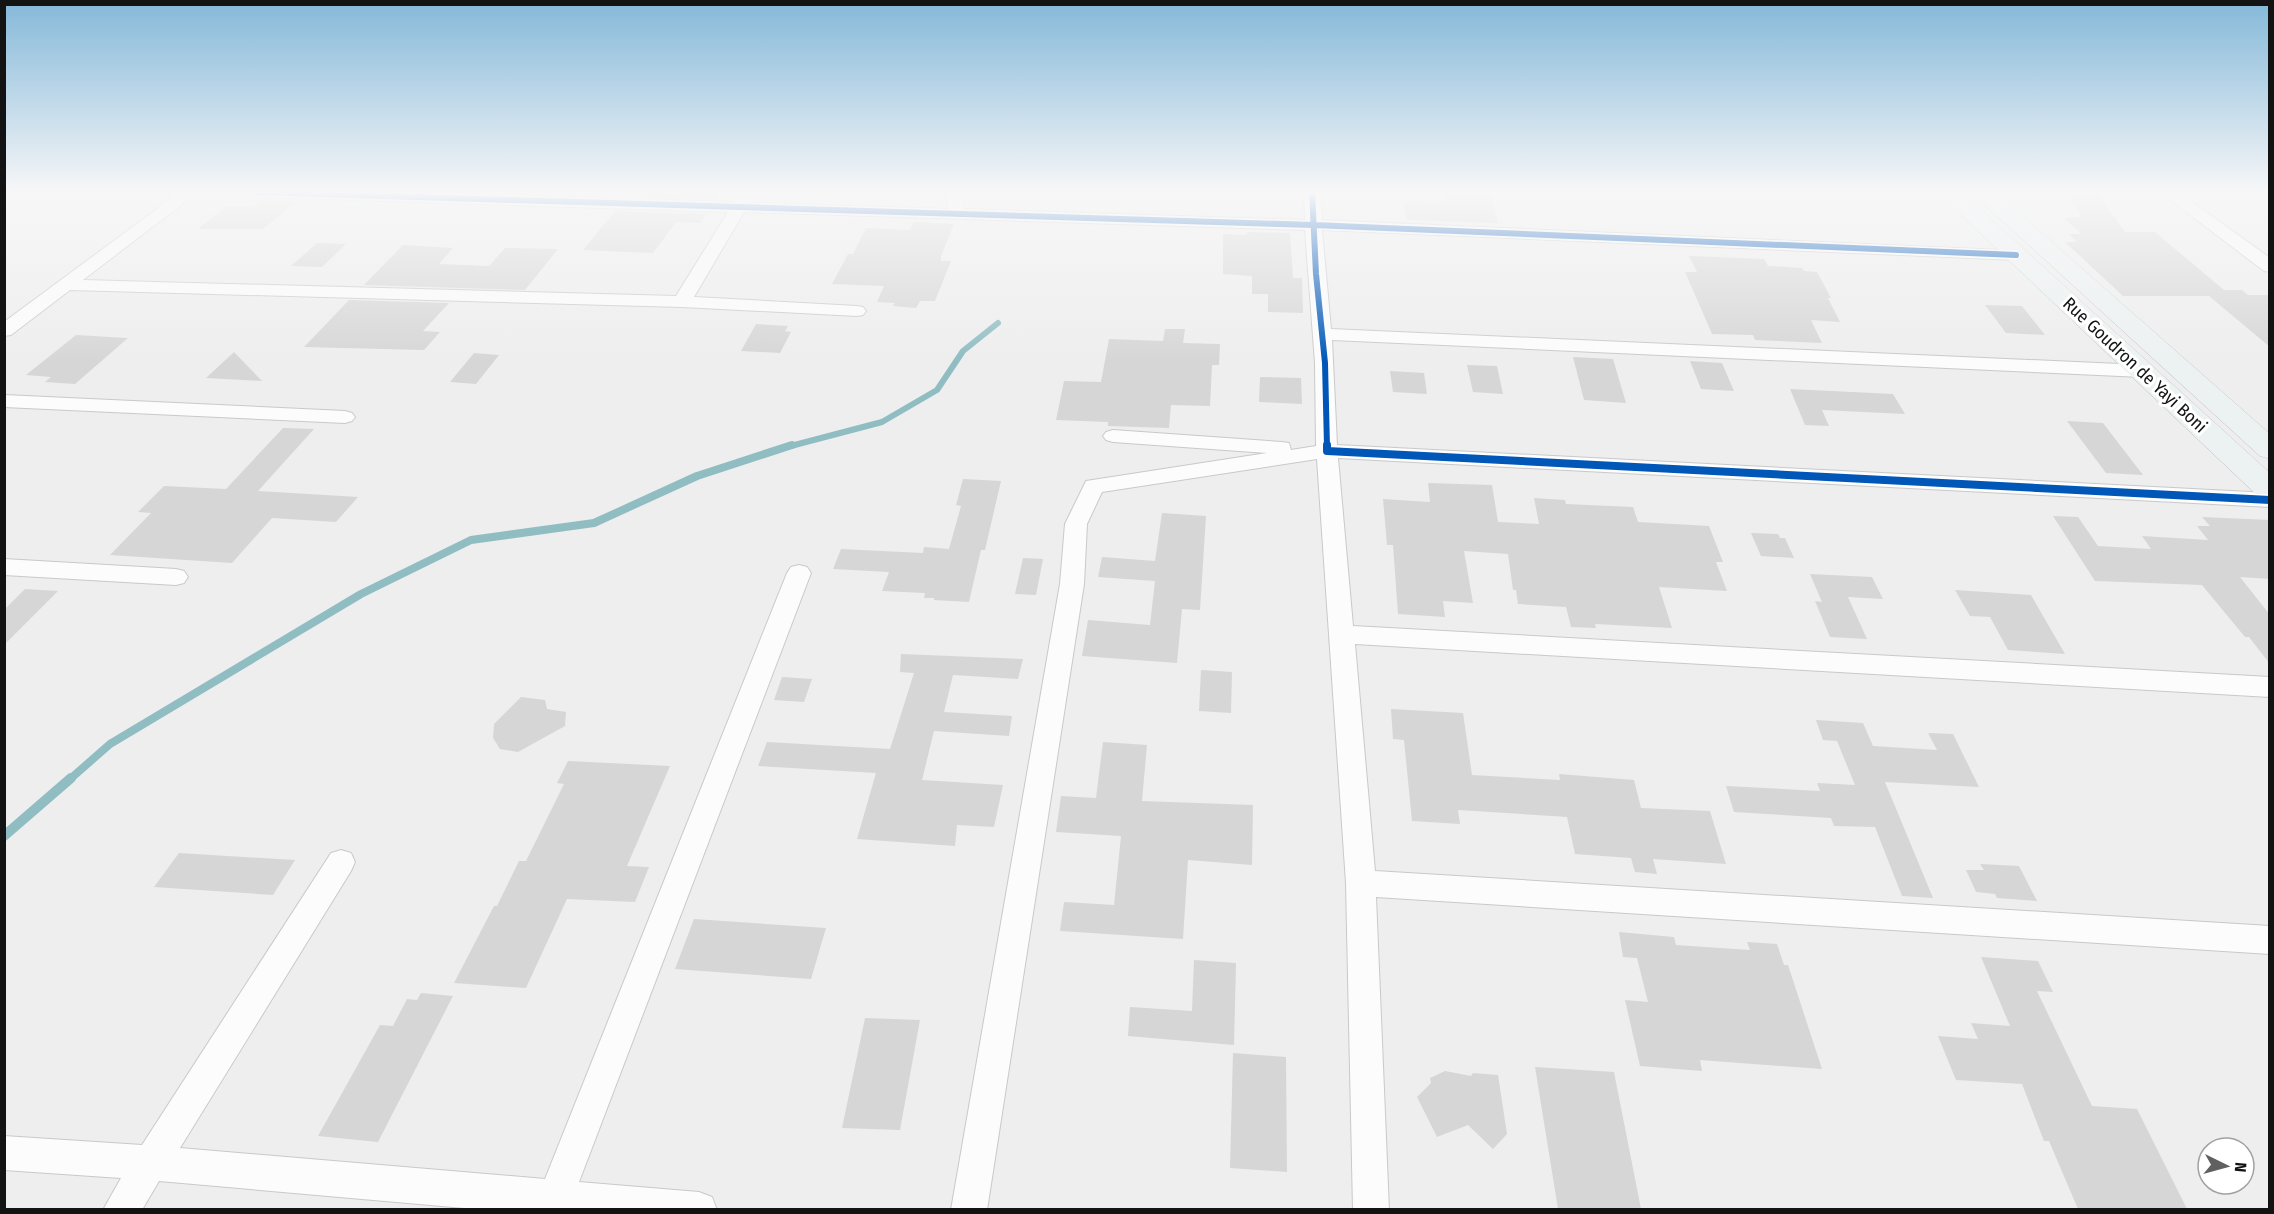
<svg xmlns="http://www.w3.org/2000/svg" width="2274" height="1214" font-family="'Fira Sans Condensed',sans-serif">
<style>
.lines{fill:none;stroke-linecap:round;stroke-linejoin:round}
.stream-far2{stroke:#8fbdc2;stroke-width:6}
.stream-far1{stroke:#8fbdc2;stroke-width:8}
.stream{stroke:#8fbdc2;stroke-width:10}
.building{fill:#d6d6d6}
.street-casing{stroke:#c9c9c9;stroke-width:2}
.secondary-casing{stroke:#c9c9c9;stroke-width:1}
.street{fill:#fcfcfd;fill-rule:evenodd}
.secondary{fill:#ecf1f1;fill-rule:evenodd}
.cycleway-far1-casing{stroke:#fff;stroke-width:9}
.cycleway-casing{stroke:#fff;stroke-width:11}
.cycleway-far1{stroke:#0057b8;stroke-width:6}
.cycleway{stroke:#0057b8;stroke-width:8}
.labels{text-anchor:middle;stroke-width:6;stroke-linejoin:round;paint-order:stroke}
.far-street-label{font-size:18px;fill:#131314;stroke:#fff}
</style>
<rect width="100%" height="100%" fill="#eeeeef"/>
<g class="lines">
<path class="stream-far2" d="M787 447 882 422 937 390 963 351 998 323"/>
<path class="stream-far1" d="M69 780 110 744 361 594 471 540 594 523 697 476 792 445"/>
<path class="stream" d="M4 836 71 778"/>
</g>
<path class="building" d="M630 192H721L716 199 626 196Z
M1444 192H1490L1498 223 1407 220 1403 201 1446 202Z
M2065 192 2098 194 2125 232H2155L2224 290H2242L2248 295H2270V347L2209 296H2123L2065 242H2077L2069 234H2082L2064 218 2082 217Z
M263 199 297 201 263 229H198L225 207 232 206 253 207Z
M615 211 706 214 700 223 676 222 653 253 583 250Z
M914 222 954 224 941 256V261H951L935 301H920L916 308 893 306 895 303 877 302 884 286 832 284 848 254H853L866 228 910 230Z
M1247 232 1290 233 1293 278H1302L1303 313 1268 312V294H1252V276L1223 274V234L1247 235Z
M317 243 346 244 322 267 291 266Z
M403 245 453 248 439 264 489 266 505 248 558 249 525 290 364 285Z
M1689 256 1764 259 1768 266 1802 268 1804 271 1817 272 1831 298H1828L1840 322 1811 320 1822 343 1755 340 1753 335 1712 334 1685 272H1697Z
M349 300 449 303 423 331 440 332 424 350 304 347Z
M1985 305 2022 306 2045 335 2006 333Z
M756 324 788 326 785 331 791 332 780 353 741 351Z
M1165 329H1185L1183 343 1220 344 1219 365H1212L1210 406 1171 405 1169 428 1108 426V422L1056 420 1064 381 1101 382 1109 339 1163 341Z
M76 335 128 338 75 384 45 382 51 377 26 375Z
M234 352 262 381 206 378Z
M474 353 499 355 476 384 450 382Z
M1573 357 1613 359 1626 403 1584 400Z
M1690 361 1722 363 1734 391 1701 389Z
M1467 365 1497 366 1503 394 1473 392Z
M1390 371 1424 373 1427 394 1393 392Z
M1260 377 1301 378 1302 404 1259 402Z
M1790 389 1893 394 1905 414 1822 410 1829 426 1805 425Z
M2067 421 2103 423 2143 475 2106 473Z
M283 428 314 429 258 491 358 497 336 522 272 518 232 563 110 555 151 513 138 512 164 486 226 489Z
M963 479 1001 481 985 550H981L969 602 934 600V598H924L925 593 882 591 889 572 833 569 841 549 923 553 924 547 949 549 961 506 956 505Z
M1428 483 1492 485 1498 522 1539 524 1534 498 1565 500 1566 504 1633 507 1638 522 1709 526 1723 562H1716L1727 591 1659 587 1672 628 1595 624 1596 628 1571 627 1566 607 1518 604 1516 590H1513L1508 554 1464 551 1473 603 1443 601 1445 617 1398 614 1393 545H1387L1383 499 1430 502Z
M1162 513 1206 516 1200 610 1182 609 1177 663 1082 656 1088 620 1150 625 1155 581 1098 577 1102 557 1155 561Z
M2053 516 2078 517 2098 546 2151 549 2142 536 2208 540 2197 526H2210L2202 517 2270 520V579L2240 577 2270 615V664L2249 637H2245L2202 585 2095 581Z
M1751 533 1778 534 1780 538H1785L1794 558 1761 556Z
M1023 558 1043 559 1036 595 1015 594Z
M1810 574 1872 577 1883 599 1848 597 1867 639 1830 637 1815 601 1822 602Z
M25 589 58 591 4 645V610Z
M1955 590 2031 595 2065 654 2008 650 1990 617 1970 616Z
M901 654 1023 659 1018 679 953 675 944 712 1012 716 1009 736 934 731 922 780 1003 785 994 827 957 825 955 846 857 839 876 773 758 766 767 742 890 749 914 673 900 672Z
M1201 670 1232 672 1231 713 1199 711Z
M782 677 812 679 804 702 774 700Z
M521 697 545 700 547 709 566 712 565 726 518 752 500 749 493 738 494 724Z
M1391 709 1463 713 1472 775 1560 780 1559 774 1634 780 1641 808 1710 811 1726 864 1653 859 1657 874 1635 872 1631 858 1575 854 1567 817 1458 810 1460 824 1412 821 1404 740 1393 739Z
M1816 720 1863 723 1873 746 1937 750 1928 733 1953 734 1979 787 1885 782 1933 898 1902 896 1875 827 1834 826 1831 818 1734 812 1726 786 1820 791 1817 783 1855 785 1837 741 1823 740Z
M1103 742 1147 745 1142 801 1253 805 1252 865 1188 860 1183 939 1060 931 1064 902 1114 905 1121 836 1056 832 1061 796 1096 798Z
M568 761 670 766 627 866 649 867 635 902 567 899 526 988 454 983 494 906H497L519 861H526L564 784 557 783Z
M179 853 295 860 273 895 154 887Z
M1980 864 2019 866 2037 901 1997 898 1995 894 1976 892 1966 870H1984Z
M694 919 826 928 811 979 675 969Z
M1619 932 1674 937 1676 945 1750 950 1747 942 1777 944 1784 965H1788L1822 1069 1700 1060 1702 1071 1640 1066 1625 1000 1648 1002 1637 958 1623 957Z
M1981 957 2038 961 2053 992 2037 991 2092 1106 2137 1109 2187 1209H2078L2049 1141H2044L2022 1084 1956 1080 1938 1036 1978 1039 1971 1023 2010 1026Z
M1194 960 1236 963 1234 1045 1128 1036 1130 1007 1192 1011Z
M421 993 453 996 378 1142 318 1136 380 1025 393 1026 407 999 417 1000Z
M865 1018 920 1020 900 1130 842 1128Z
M1233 1053 1286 1057 1287 1172 1230 1168Z
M1535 1067 1614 1072 1641 1209H1558Z
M1445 1071 1471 1076 1473 1073 1498 1075 1507 1134 1493 1149 1468 1125 1437 1137 1417 1097 1431 1083 1430 1078Z"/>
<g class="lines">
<defs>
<path id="street" d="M180 192H198L83 280 676 296 728 212 257 197 251 195 249 192H405L734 202 740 192H756L750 203 948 209 946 192H962L964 209 1305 220 1304 192H1320L1322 220 2022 251 2025 255 2022 259 2016 260 1322 230 1331 329 2142 365 2149 367 2152 371 2149 375 2142 377 1332 340 1337 445 2270 493V507L1338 458 1353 626 2270 677V697L1355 644 1375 871 2270 926V954L1376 897 1389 1210H1353L1346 883 1317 459 1102 492 1087 524 1084 584 987 1210H951L1060 584 1065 524 1086 481 1267 453 1113 442 1106 440 1103 436 1106 432 1113 430 1282 442 1289 443 1291 450 1316 446 1315 363 1305 230 744 212 694 297 857 306 863 307 866 311 863 315 857 316 682 307 70 290 11 335 4 336V322Z
M2160 192H2178L2270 258V272L2264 271Z
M4 395 345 411 352 413 355 417 352 421 345 423 4 407Z
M4 559 176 569 184 571 188 577 184 583 176 585 4 575Z
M799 565 807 567 811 573 579 1182 699 1192 712 1197 717 1210H487L159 1181 142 1210H103L121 1178 4 1170V1136L142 1145 331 853 341 850 351 853 355 862 351 871 180 1148 545 1179 787 573 791 567Z"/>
<path id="secondary" d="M1937 192H1961L2270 473V499L2259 497Z
M1971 192H1995L2270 434V459L2260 456Z"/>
</defs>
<use href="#street" class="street-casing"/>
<use href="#secondary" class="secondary-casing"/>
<use href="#street" class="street"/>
<use href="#secondary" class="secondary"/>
<defs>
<path id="cycleway-far1" d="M257 192 1314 225 2016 255
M1312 192 1316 274 1325 363 1327 447"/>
<path id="cycleway" d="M1327 445V451L2270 500"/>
</defs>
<use href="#cycleway-far1" class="cycleway-far1-casing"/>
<use href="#cycleway" class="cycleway-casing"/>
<use href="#cycleway-far1" class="cycleway-far1"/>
<use href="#cycleway" class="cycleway"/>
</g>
<linearGradient id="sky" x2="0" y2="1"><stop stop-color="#84b8d9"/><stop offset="0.53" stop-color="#f7f7f8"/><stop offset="1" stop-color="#f7f7f8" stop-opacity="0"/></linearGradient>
<rect width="2274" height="362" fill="url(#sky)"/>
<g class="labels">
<g class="far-street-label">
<text transform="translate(2135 365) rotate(43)" y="6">Rue Goudron de Yayi Boni</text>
</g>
</g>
<rect width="2274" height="1214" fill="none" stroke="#131314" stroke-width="12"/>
<g transform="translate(2226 1166) rotate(95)"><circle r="28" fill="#ffffff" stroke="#a1a1a1" stroke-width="1.5"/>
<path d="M0-4.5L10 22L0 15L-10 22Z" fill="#606061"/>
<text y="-9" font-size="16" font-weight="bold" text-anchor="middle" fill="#131314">N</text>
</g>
</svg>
